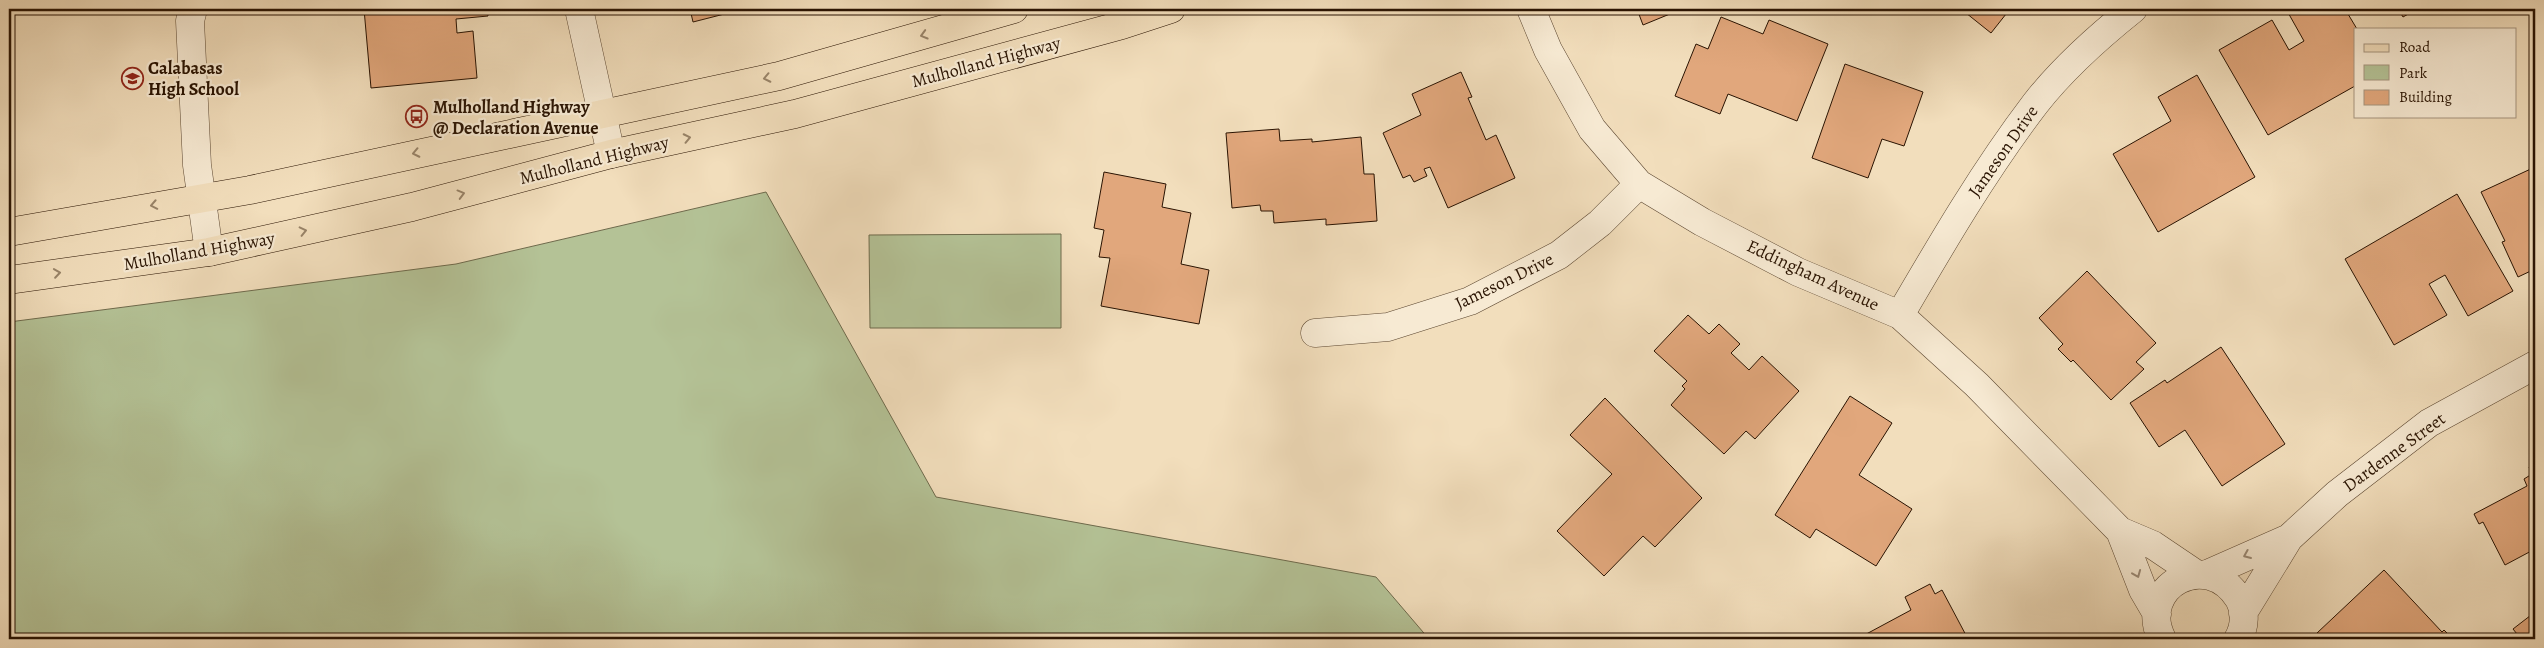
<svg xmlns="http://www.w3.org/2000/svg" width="2544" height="648" font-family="Alegreya,serif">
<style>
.green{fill:#b4c296;stroke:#6e6a4c}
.building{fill:#e1a77c;stroke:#291302}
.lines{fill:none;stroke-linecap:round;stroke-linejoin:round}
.minor-casing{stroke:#5b4630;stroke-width:29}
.major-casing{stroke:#291302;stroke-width:29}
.minor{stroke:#f7ead3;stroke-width:28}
.major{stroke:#f2debc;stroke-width:28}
.oneway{stroke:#988368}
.oneway2{stroke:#9a8975}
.labels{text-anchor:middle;stroke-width:4.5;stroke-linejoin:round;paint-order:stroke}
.street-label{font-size:18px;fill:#291302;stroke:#f7ead3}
.poi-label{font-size:18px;font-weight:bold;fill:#291302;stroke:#f7ead3;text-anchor:start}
</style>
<rect width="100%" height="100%" fill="#f2debc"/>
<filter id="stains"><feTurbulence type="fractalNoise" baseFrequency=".004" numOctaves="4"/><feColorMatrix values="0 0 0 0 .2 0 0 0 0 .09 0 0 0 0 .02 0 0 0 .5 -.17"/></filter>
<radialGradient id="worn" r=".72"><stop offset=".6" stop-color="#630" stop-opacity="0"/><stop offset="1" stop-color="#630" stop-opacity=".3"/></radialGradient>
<path class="green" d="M766 192 936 497 1376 577 1429 639H9V322L456 264Z
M1061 234V328H870L869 235Z"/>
<path class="building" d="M364 9H487L488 16 456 19 457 33 473 31 477 78 371 88Z
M690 9H744L693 22Z
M1637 9H1682L1643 25Z
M1961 9H2010L1991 33Z
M2286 9H2345L2357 29 2355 86 2268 135 2219 50 2272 20 2289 50 2304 41Z
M2398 9H2417L2403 17Z
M1721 17 1763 34 1769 20 1828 44 1797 121 1728 94 1720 114 1675 96 1696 44 1708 49Z
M1845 64 1923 92 1904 146 1882 139 1868 178 1812 158Z
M1461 72 1472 97 1468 98 1486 140 1496 135 1515 178 1448 208 1430 167 1424 169 1427 176 1414 182 1410 175 1403 178 1383 133 1421 115 1412 94Z
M2197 75 2255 177 2158 232 2113 154 2171 121 2158 97Z
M1279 129 1280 141 1312 139V142L1361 137 1364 174H1374L1377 221 1326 225V219L1274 223 1273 211H1261L1260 205 1232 208 1226 133Z
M2535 167V269L2518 277 2502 242 2505 241 2481 192Z
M1104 172 1166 184 1162 207 1191 213 1181 264 1209 270 1199 324 1101 306 1110 258 1099 257 1104 230 1094 228Z
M2457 194 2513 291 2468 316 2445 275 2429 284 2447 315 2394 345 2345 259Z
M2087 271 2156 343 2136 362 2144 369 2111 400 2073 360 2071 362 2058 349 2063 344 2039 318Z
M1688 315 1709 334 1719 324 1740 344 1731 353 1749 370 1762 356 1799 391 1755 439 1746 431 1724 454 1671 405 1685 389 1682 386 1687 381 1654 351Z
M2221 347 2285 444 2222 486 2185 430 2159 447 2130 403 2165 380 2167 383Z
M1850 396 1892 423 1859 475 1912 509 1876 566 1816 529 1810 538 1775 515Z
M1605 398 1702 498 1655 547 1643 536 1604 576 1557 531 1612 474 1570 435Z
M2535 464V549L2505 565 2483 522 2479 524 2474 514 2527 486 2524 479 2532 474 2529 467Z
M2384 570 2442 632 2444 630 2453 639H2323L2317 633Z
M1930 584 1935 594 1942 590 1968 639H1857L1911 610 1905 597Z
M2535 612V639H2521L2513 629Z"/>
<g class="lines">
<defs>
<path id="minor" d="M193 9 190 21 197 165 209 252
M579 9 611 154
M1531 9 1548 50 1592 129 1639 184 1702 222 1798 272 1900 315 1977 385 2120 531 2143 590 2157 614
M1900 315C1942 243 1984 171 2035 104 2063 68 2098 37 2133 9
M1315 333 1388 327 1470 301 1559 255 1600 223 1639 184
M2120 531 2153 545 2196 574
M2205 575 2289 538
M2243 613 2289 538 2337 494 2429 423 2535 365
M2162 639C2136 587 2207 547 2239 599 2246 611 2245 627 2238 639"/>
<path id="major" d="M9 232 250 190 779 76 1014 9
M9 280 209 252 412 207 611 154 795 114 1122 25 1171 9"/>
</defs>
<use href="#minor" class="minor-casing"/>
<use href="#major" class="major-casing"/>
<use href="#minor" class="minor"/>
<use href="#major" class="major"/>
</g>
<defs><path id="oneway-chevron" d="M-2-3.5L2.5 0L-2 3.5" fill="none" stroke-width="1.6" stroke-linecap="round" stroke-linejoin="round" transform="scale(1.25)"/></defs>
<g class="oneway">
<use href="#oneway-chevron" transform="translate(924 35) rotate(164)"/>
<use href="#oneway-chevron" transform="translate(767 78) rotate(168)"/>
<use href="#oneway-chevron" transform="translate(687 138) rotate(-12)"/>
<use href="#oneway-chevron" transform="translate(416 153) rotate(168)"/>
<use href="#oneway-chevron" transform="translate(461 194) rotate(-15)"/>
<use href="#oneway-chevron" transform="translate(154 205) rotate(169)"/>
<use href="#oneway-chevron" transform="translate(303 231) rotate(-13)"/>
<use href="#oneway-chevron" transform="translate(57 273) rotate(-8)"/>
</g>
<g class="oneway2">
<use href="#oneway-chevron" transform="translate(2247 555) rotate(157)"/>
<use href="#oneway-chevron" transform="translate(2137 574) rotate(68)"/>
</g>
<defs>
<symbol id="school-ring" viewBox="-11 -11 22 22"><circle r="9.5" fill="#f7ead3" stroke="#8f2418" stroke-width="1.5"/><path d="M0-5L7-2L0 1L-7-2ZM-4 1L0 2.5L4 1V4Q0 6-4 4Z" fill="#8f2418"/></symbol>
<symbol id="bus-ring" viewBox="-11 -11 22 22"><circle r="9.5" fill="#f7ead3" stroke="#8f2418" stroke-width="1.5"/><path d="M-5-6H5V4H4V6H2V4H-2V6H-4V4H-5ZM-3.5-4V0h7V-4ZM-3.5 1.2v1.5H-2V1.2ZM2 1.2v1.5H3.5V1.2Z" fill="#8f2418"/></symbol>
</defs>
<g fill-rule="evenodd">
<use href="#school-ring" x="120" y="66" width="25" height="25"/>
<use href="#bus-ring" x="404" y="104" width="25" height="25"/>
</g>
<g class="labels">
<g class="street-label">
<text transform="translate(986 62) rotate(-15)" y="6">Mulholland Highway</text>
<text transform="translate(2003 151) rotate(-55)" y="6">Jameson Drive</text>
<text transform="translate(594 160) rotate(-14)" y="6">Mulholland Highway</text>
<text transform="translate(199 251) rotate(-10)" y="6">Mulholland Highway</text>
<text transform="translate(1813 275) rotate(25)" y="6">Eddingham Avenue</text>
<text transform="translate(1504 281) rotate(-26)" y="6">Jameson Drive</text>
<text transform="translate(2394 452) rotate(-36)" y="6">Dardenne Street</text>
</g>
<g class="poi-label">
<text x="148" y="74">Calabasas<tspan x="148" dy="21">High School</tspan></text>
<text x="433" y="113">Mulholland Highway<tspan x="433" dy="21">@ Declaration Avenue</tspan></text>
</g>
</g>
<rect width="2544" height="648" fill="none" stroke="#f2debc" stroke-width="30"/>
<rect x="10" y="10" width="2524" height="628" fill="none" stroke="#291302" stroke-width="2.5"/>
<rect x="15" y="15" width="2514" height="618" fill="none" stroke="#291302"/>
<rect x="2354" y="28" width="162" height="90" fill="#f7ead3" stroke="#a5947f"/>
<rect x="2364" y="44" width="25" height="8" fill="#f2debc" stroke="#a5947f"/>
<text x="2399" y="52" font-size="15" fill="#291302">Road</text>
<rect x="2364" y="65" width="25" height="15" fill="#b4c296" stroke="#a5947f"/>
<text x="2399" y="78" font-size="15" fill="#291302">Park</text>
<rect x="2364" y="90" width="25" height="15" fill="#e1a77c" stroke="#a5947f"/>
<text x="2399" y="102" font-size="15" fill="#291302">Building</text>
<rect width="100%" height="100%" filter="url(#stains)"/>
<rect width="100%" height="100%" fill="url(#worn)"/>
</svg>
